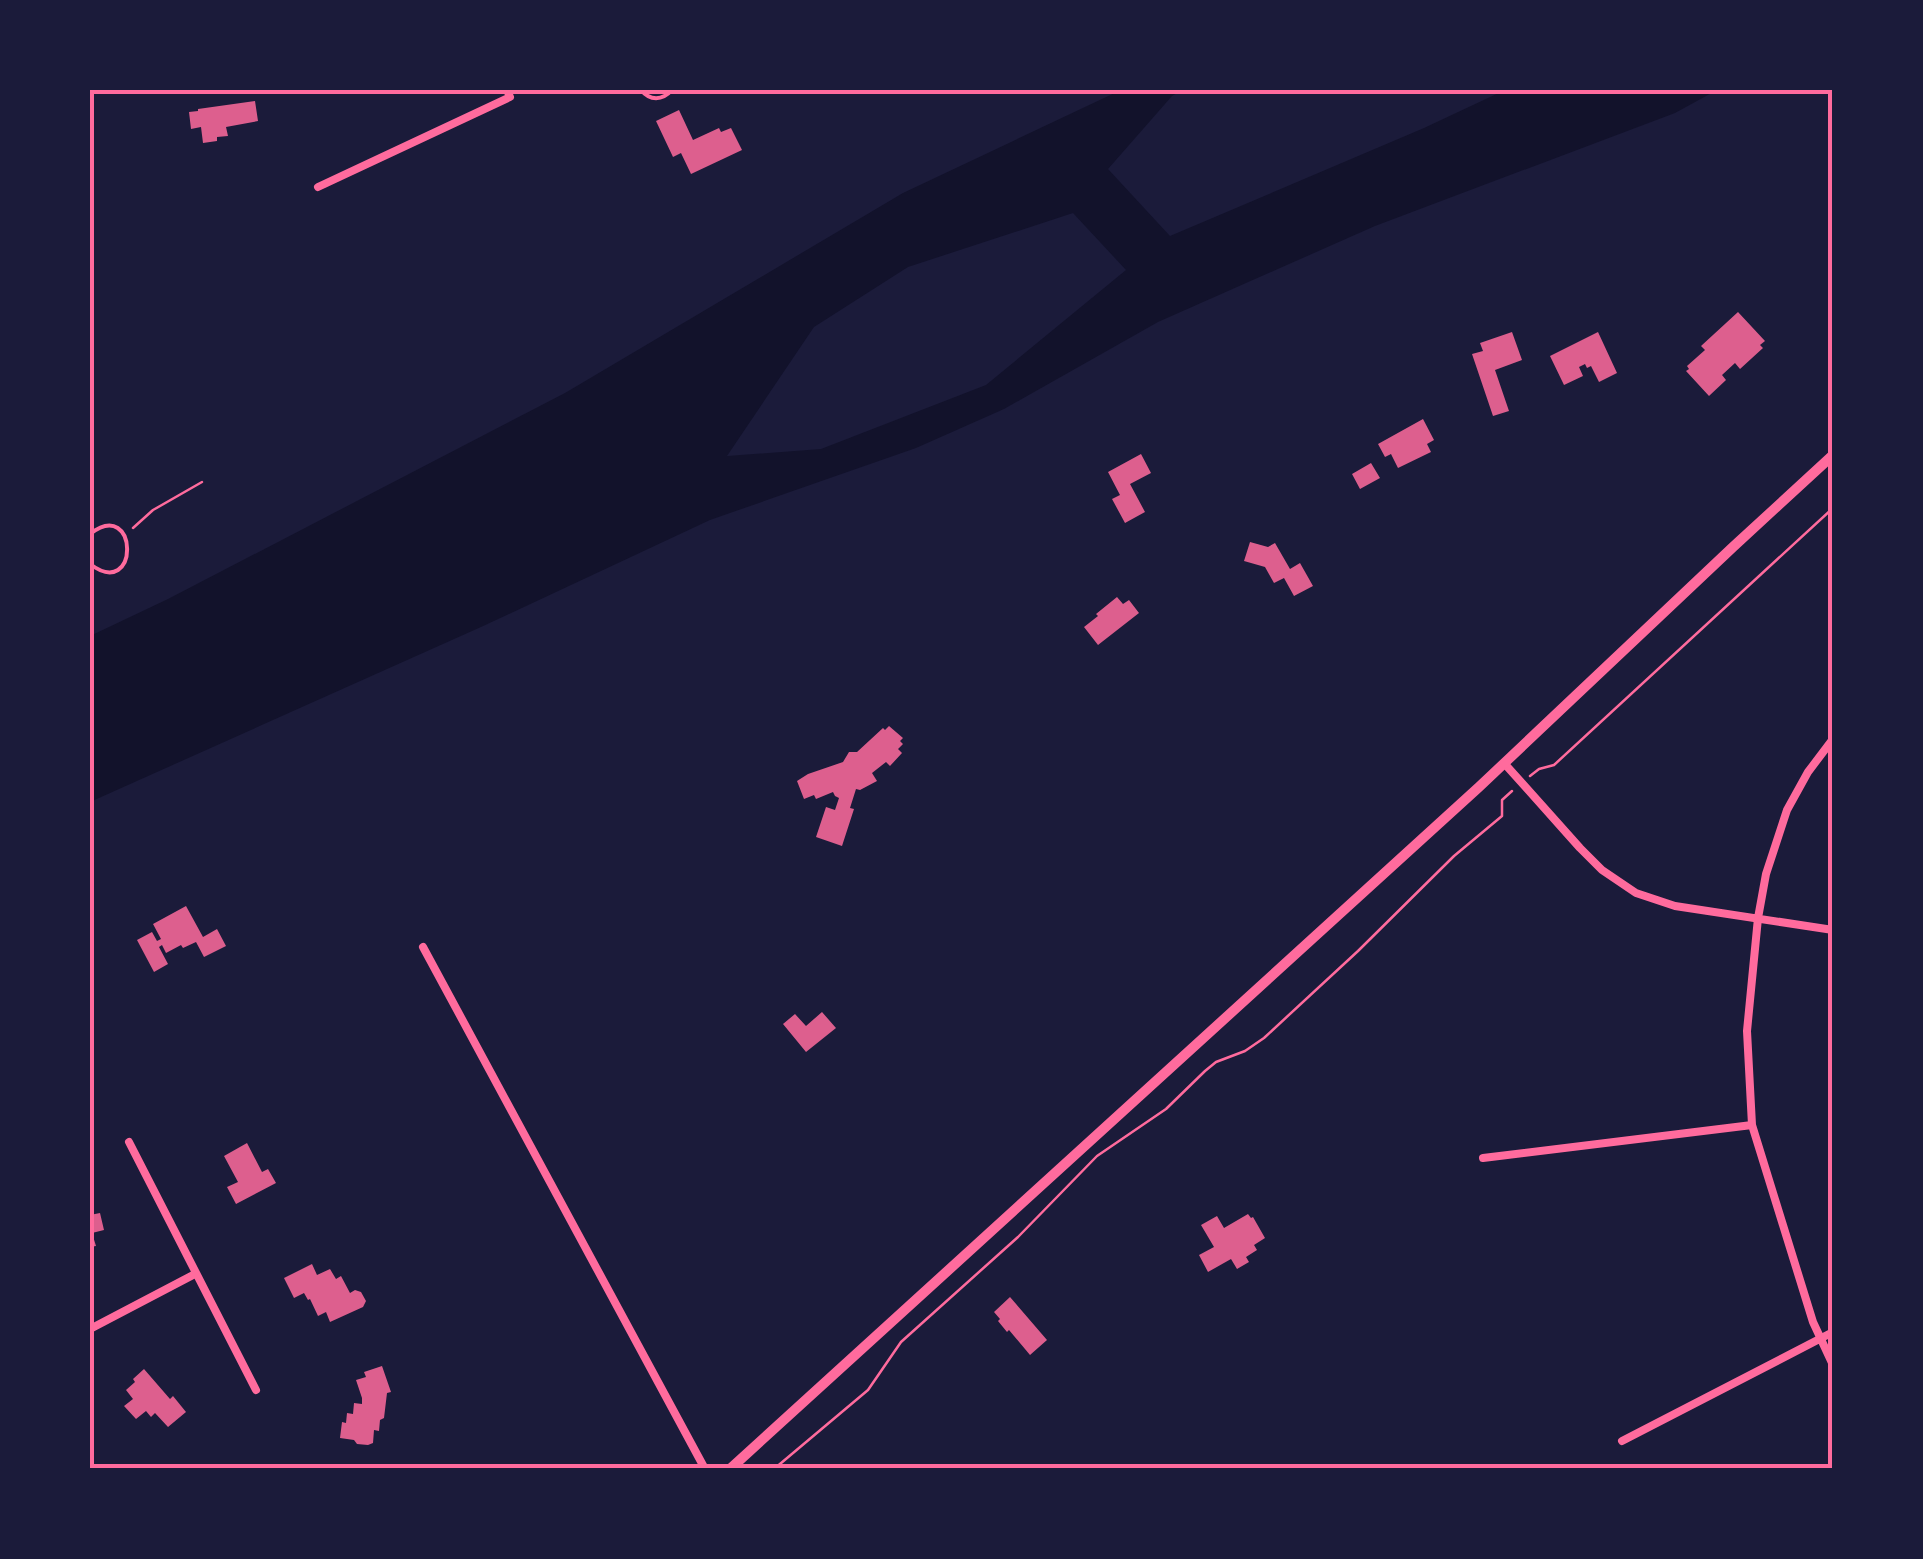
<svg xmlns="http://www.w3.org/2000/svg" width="1923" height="1559" font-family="Ubuntu,sans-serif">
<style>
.water{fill:#12122b;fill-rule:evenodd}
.building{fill:#dd5f8e}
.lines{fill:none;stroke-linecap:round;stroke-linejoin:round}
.path{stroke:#ff6b9d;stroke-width:2.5}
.service{stroke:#ff6b9d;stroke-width:4}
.minor{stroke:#ff6b9d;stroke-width:8}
.secondary{stroke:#ff6b9d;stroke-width:10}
.neatline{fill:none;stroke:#ff6b9d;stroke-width:4}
</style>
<rect width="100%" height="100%" fill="#1b1b3a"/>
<path class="water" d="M1121 90H1183L1172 96 1108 169 1170 236 1424 128 1505 90H1717L1675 113 1375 226 1158 322 1004 409 916 448 710 520 481 627 90 802V636L168 599 565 393 903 193ZM1073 213 1126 270 986 385 821 449 727 456 814 327 908 267Z"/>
<path class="building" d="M255 101 258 121 226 127 228 136 217 137V141L203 143 201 127 191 129 189 112 198 111V109Z
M679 110 693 140 719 128 721 132 731 128 742 150 691 174 681 153 673 157 656 121Z
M1738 312 1765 341 1760 345 1763 348 1740 369 1735 363 1722 375 1726 380 1709 396 1686 371 1689 369 1687 366 1705 350 1701 346Z
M1512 332 1522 360 1495 370 1509 411 1493 416 1472 354 1483 351 1480 343Z
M1598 332 1617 373 1599 382 1591 366 1587 368 1585 364 1579 367 1583 376 1564 385 1550 356Z
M1423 419 1434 440 1427 444 1431 452 1398 468 1391 454 1385 457 1378 444Z
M1141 454 1151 473 1130 484 1145 512 1125 523 1112 499 1120 495 1108 472Z
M1371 463 1380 478 1360 489 1352 474Z
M1250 542 1268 547 1275 543 1290 569 1300 563 1313 586 1294 596 1284 578 1274 583 1265 567 1244 561Z
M1117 597 1123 604 1129 600 1139 613 1098 645 1084 627 1098 616 1096 614Z
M889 726 903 738 900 741 903 744 898 749 902 753 890 766 886 762 872 773 877 781 860 790 856 789 850 808 854 809 842 846 816 837 826 807 835 810 839 798 835 796 833 792 816 799 814 795 804 799 797 781 808 774 843 762 849 752H857L883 728 885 730Z
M186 906 203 937 217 929 226 946 204 957 196 942 183 948 181 945 166 953 162 945 159 947 168 964 154 972 137 940 152 932 157 941 161 939 153 924Z
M822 1012 836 1028 806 1052 783 1024 795 1014 806 1026Z
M247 1143 262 1172 268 1169 276 1183 236 1204 227 1187 238 1182 224 1156Z
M100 1213 104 1230 92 1233 96 1246 90 1247V1215Z
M1248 1214 1251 1218 1253 1217 1265 1238 1254 1245 1257 1250 1246 1257 1249 1262 1237 1269 1231 1259 1208 1272 1199 1255 1214 1247 1201 1225 1217 1216 1224 1228Z
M312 1264 317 1275 330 1269 336 1279 341 1276 350 1293 355 1290 361 1292 366 1301 363 1307 330 1322 326 1312 318 1316 310 1299 308 1300 304 1293 294 1298 284 1278Z
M1010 1297 1047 1340 1030 1355 1009 1330 1007 1332 998 1321 1000 1319 994 1312Z
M382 1366 391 1392 387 1393 384 1418 380 1420 379 1431 374 1430 373 1443 368 1445 357 1444 354 1440 340 1438 342 1422 346 1423 347 1413 353 1414 354 1403 362 1404V1398L356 1380 366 1377 364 1372Z
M144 1369 170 1399 173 1396 186 1412 168 1427 155 1413 151 1417 146 1411 136 1419 124 1406 133 1399 126 1390 135 1382 133 1379Z"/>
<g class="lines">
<path class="path" d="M133 528 153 510 202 482
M1530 776 1539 769 1554 765 1833 508
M774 1469 868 1390 901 1342 1018 1237 1097 1156 1166 1109 1205 1071 1216 1062 1245 1051 1264 1038 1358 951 1454 856 1502 816V800L1512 791"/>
<path class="service" d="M641 90C650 101 662 101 672 90
M90 534C139 496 140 602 90 564"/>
<path class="minor" d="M318 187 510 97 507 90
M1833 739 1808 772 1787 810 1766 874 1758 918 1747 1031 1752 1125 1813 1322 1833 1365
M1504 763 1580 848 1602 870 1636 893 1675 906 1833 930
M423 947 705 1469
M129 1142 256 1390
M1483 1158 1752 1125
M90 1329 195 1274
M1622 1441 1833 1332"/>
<path class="secondary" d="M730 1469 1479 787 1733 547 1833 455"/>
</g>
<rect width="1923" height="1559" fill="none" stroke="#1b1b3a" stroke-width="185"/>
<rect x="92" y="92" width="1738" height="1374" class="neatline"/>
</svg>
